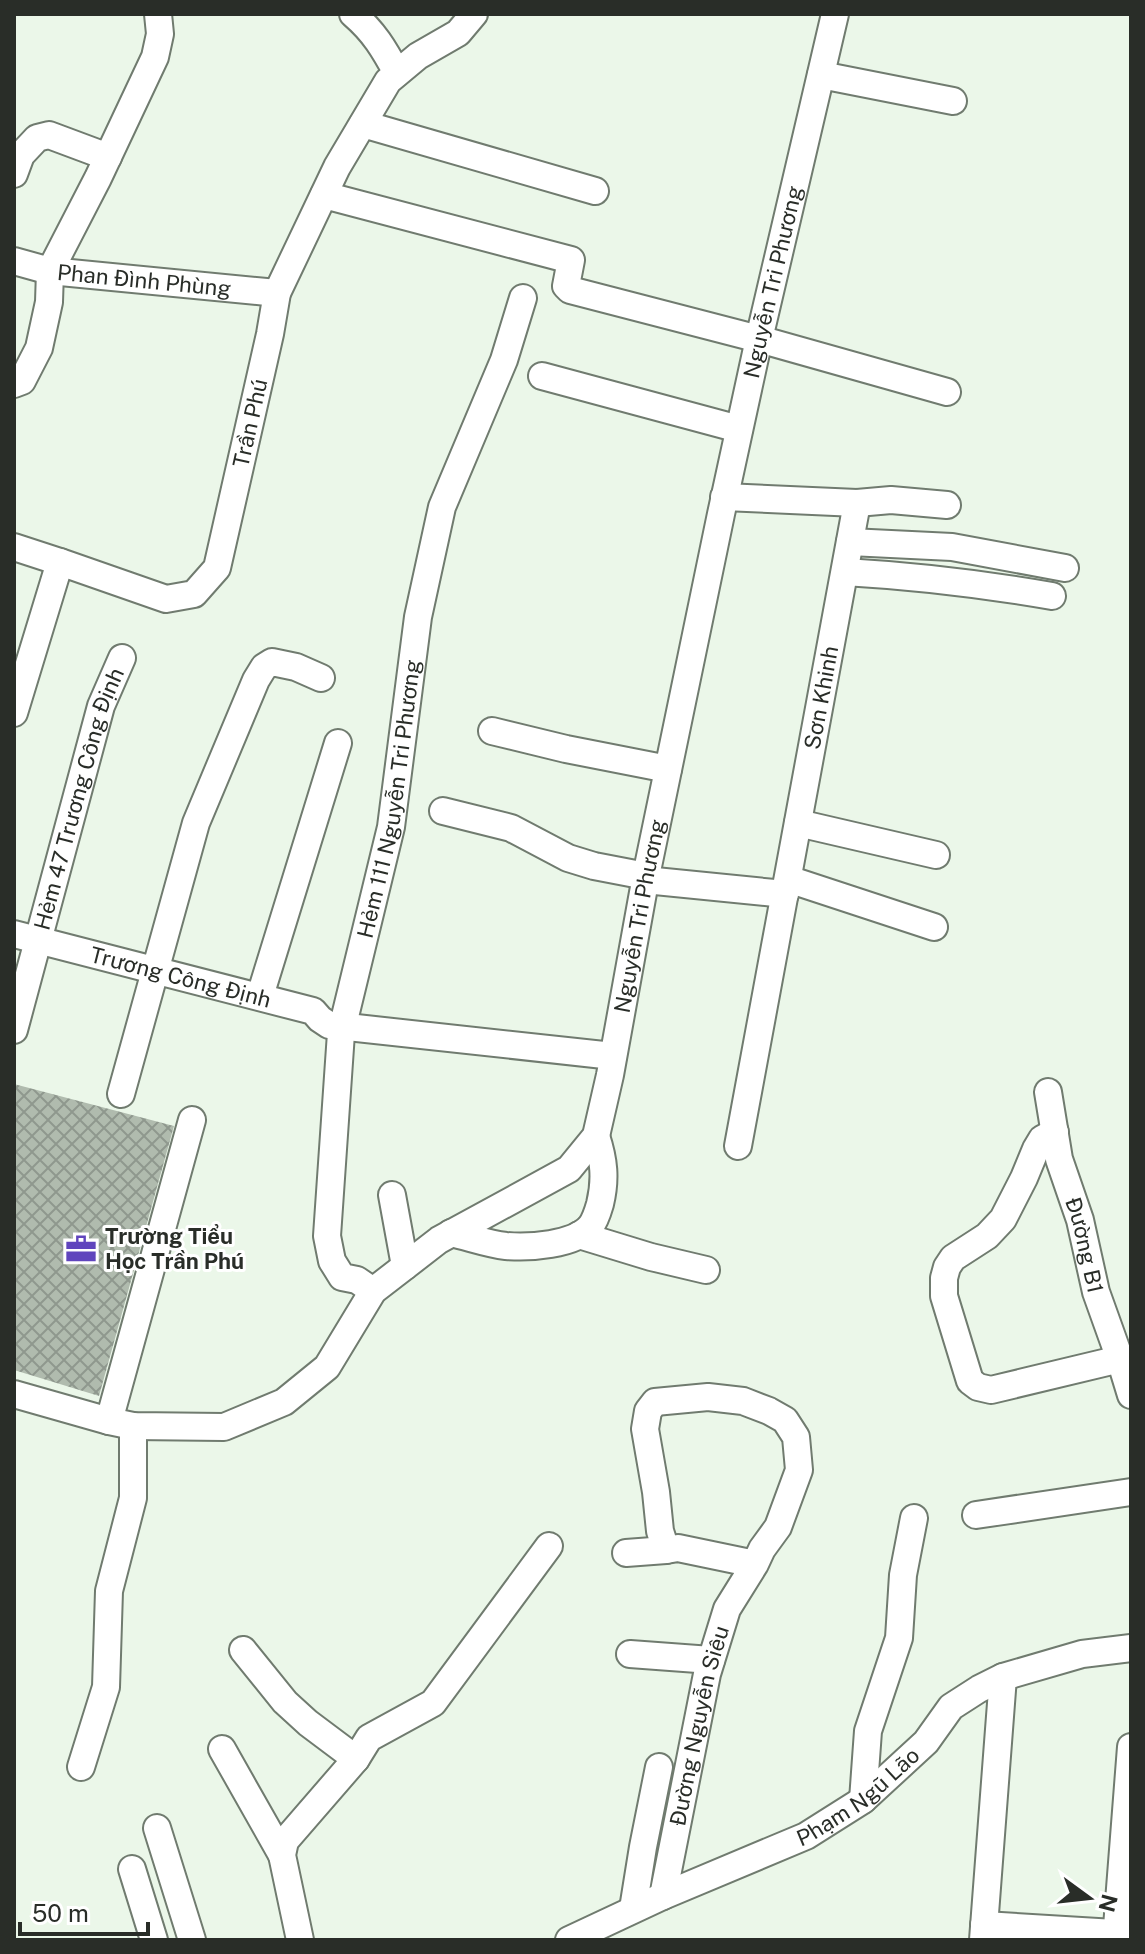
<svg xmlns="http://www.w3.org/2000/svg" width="1145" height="1954" font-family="'Public Sans',sans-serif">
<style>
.building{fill:url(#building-cross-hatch)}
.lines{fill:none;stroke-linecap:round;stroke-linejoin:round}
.minor-casing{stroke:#707b6f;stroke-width:30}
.minor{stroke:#fff;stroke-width:26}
.labels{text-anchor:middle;stroke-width:6;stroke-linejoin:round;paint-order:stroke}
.street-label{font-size:22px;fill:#292d28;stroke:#fff}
.poi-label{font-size:22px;font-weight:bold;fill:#292d28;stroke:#fff;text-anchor:start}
</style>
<defs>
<pattern id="building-cross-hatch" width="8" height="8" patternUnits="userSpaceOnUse" patternTransform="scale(2)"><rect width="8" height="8" fill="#b0bbae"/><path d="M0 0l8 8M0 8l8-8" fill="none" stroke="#8f988e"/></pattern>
</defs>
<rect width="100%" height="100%" fill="#ebf7e9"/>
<path class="building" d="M14 1084 174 1126 99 1396 14 1370Z"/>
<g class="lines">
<defs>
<g id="minor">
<path d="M353 14C374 32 384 49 397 73"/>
<path d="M821 75 953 101"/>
<path d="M363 124 595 191"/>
<path d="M14 174 21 155 37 138 49 135 108 157"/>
<path d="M324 195 571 260 566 286 570 290 759 339 947 392"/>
<path id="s1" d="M14 261 50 271 277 293"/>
<path d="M542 376 739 429"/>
<path d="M14 384 22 381 39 348 49 302 50 271 98 178 155 57 160 34 158 14"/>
<path d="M724 497 857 503 891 500 947 505"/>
<path d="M850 542 952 547 1065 568"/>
<path d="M14 547 60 562"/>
<path d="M845 572C914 576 983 584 1052 596"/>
<path id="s2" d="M14 713 60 562 166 599 194 594 217 568 270 334 277 293 337 167 388 81 418 56 458 33 474 14"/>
<path d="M492 731 566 749 668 769"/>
<path d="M443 811 511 828 568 858 594 866 646 876"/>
<path d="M798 823 936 855"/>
<path d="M788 879 934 927"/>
<path d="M645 880 785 894"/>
<path id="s3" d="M14 934 313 1011 320 1019 329 1025 613 1056"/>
<path d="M260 996 338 743"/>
<path id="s4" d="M14 1030 101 706 122 658"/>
<path id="s5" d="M1048 1092 1059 1159 1080 1220 1096 1292 1120 1359 1131 1395"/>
<path d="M121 1094 196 823 256 680 264 667 272 662 296 667 321 678"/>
<path d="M1055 1132 1042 1139 1036 1149 1024 1178 1003 1219 987 1236 953 1258 947 1267 944 1278V1296L970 1381 978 1387 991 1390 1120 1359"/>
<path id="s6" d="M738 1146 857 503"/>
<path d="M392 1195 405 1266"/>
<path d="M451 1233C469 1237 488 1244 506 1246 529 1248 574 1245 590 1227 595 1221 598 1211 600 1204 606 1179 604 1160 596 1136"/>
<path d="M579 1235 651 1257 706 1270"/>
<path id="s7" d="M373 1291 357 1280 342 1277 332 1261 327 1236 341 1033 391 827 418 617 442 507 504 360 523 298"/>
<path id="s8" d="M14 1394 109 1421 133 1426 224 1427 284 1402 327 1367 373 1291 439 1240 569 1169 596 1136 610 1075 646 876 721 514 759 339 835 14"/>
<path d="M109 1421 192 1120"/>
<path d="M976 1515 1131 1492"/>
<path d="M626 1553 666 1550"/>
<path d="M243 1650 285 1702 308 1723 356 1759"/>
<path d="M630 1654 711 1660"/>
<path d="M222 1749 282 1855"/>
<path d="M81 1767 106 1687 109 1591 133 1498V1426"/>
<path d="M863 1800 868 1731 899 1638 903 1575 914 1518"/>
<path d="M157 1828 192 1940"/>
<path d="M132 1869 154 1940"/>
<path id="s9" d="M663 1896 707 1674 727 1609 755 1564 762 1549 778 1527 799 1470 796 1437 785 1420 769 1411 743 1401 708 1397 655 1402 648 1411 645 1429 656 1492 660 1531 666 1550 678 1548 755 1564"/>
<path d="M633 1909 643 1847 659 1767"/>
<path d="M984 1925 1131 1934"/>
<path d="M300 1940 282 1855 285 1841 356 1759 369 1738 433 1703 549 1546"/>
<path id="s10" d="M569 1940 663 1896 806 1836 863 1800 926 1742 951 1707 979 1689 1003 1677 1082 1654 1131 1648"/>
<path d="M983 1940 1003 1677"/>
<path d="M1116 1940 1131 1747"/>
</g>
</defs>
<use href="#minor" class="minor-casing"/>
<use href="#minor" class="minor"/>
</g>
<defs>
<symbol id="office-bare" viewBox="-9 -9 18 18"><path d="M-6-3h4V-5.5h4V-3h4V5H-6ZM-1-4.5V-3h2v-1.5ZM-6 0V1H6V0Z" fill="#6045bd" stroke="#fff" stroke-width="2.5" paint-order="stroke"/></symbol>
</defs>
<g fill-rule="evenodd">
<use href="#office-bare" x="59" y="1227" width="44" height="44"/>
</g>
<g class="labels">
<g class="street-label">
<text dy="8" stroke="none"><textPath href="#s1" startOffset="132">Phan Đình Phùng</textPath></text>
<text dy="8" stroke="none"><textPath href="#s8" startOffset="1570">Nguyễn Tri Phương</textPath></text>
<text dy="8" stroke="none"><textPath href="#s2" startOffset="482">Trần Phú</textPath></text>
<text dy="8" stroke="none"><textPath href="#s6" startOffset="456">Sơn Khinh</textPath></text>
<text dy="8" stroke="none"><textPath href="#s7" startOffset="522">Hẻm 111 Nguyễn Tri Phương</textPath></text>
<text dy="8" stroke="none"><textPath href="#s4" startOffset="240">Hẻm 47 Trương Công Định</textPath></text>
<text dy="8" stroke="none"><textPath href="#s8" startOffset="922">Nguyễn Tri Phương</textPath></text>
<text dy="8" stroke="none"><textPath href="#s3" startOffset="172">Trương Công Định</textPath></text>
<text dy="8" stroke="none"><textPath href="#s5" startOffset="158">Đường B1</textPath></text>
<text dy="8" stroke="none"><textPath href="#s9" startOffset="174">Đường Nguyễn Siêu</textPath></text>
<text dy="8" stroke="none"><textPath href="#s10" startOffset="324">Phạm Ngũ Lão</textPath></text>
</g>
<g class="poi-label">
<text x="105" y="1244">Trường Tiểu<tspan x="105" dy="25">Học Trần Phú</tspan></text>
</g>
</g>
<rect width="1145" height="1954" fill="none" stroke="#292d28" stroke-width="32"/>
<g transform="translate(1089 1898) rotate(105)" stroke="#ffffff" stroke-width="6" paint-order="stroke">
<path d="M0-6L14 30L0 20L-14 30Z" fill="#292d28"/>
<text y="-12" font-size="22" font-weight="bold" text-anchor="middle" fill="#292d28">N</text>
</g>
<path d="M20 1922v12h128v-12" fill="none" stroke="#292d28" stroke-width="4"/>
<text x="32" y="1922" font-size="24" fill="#292d28" stroke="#ffffff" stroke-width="6" paint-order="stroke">50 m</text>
</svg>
